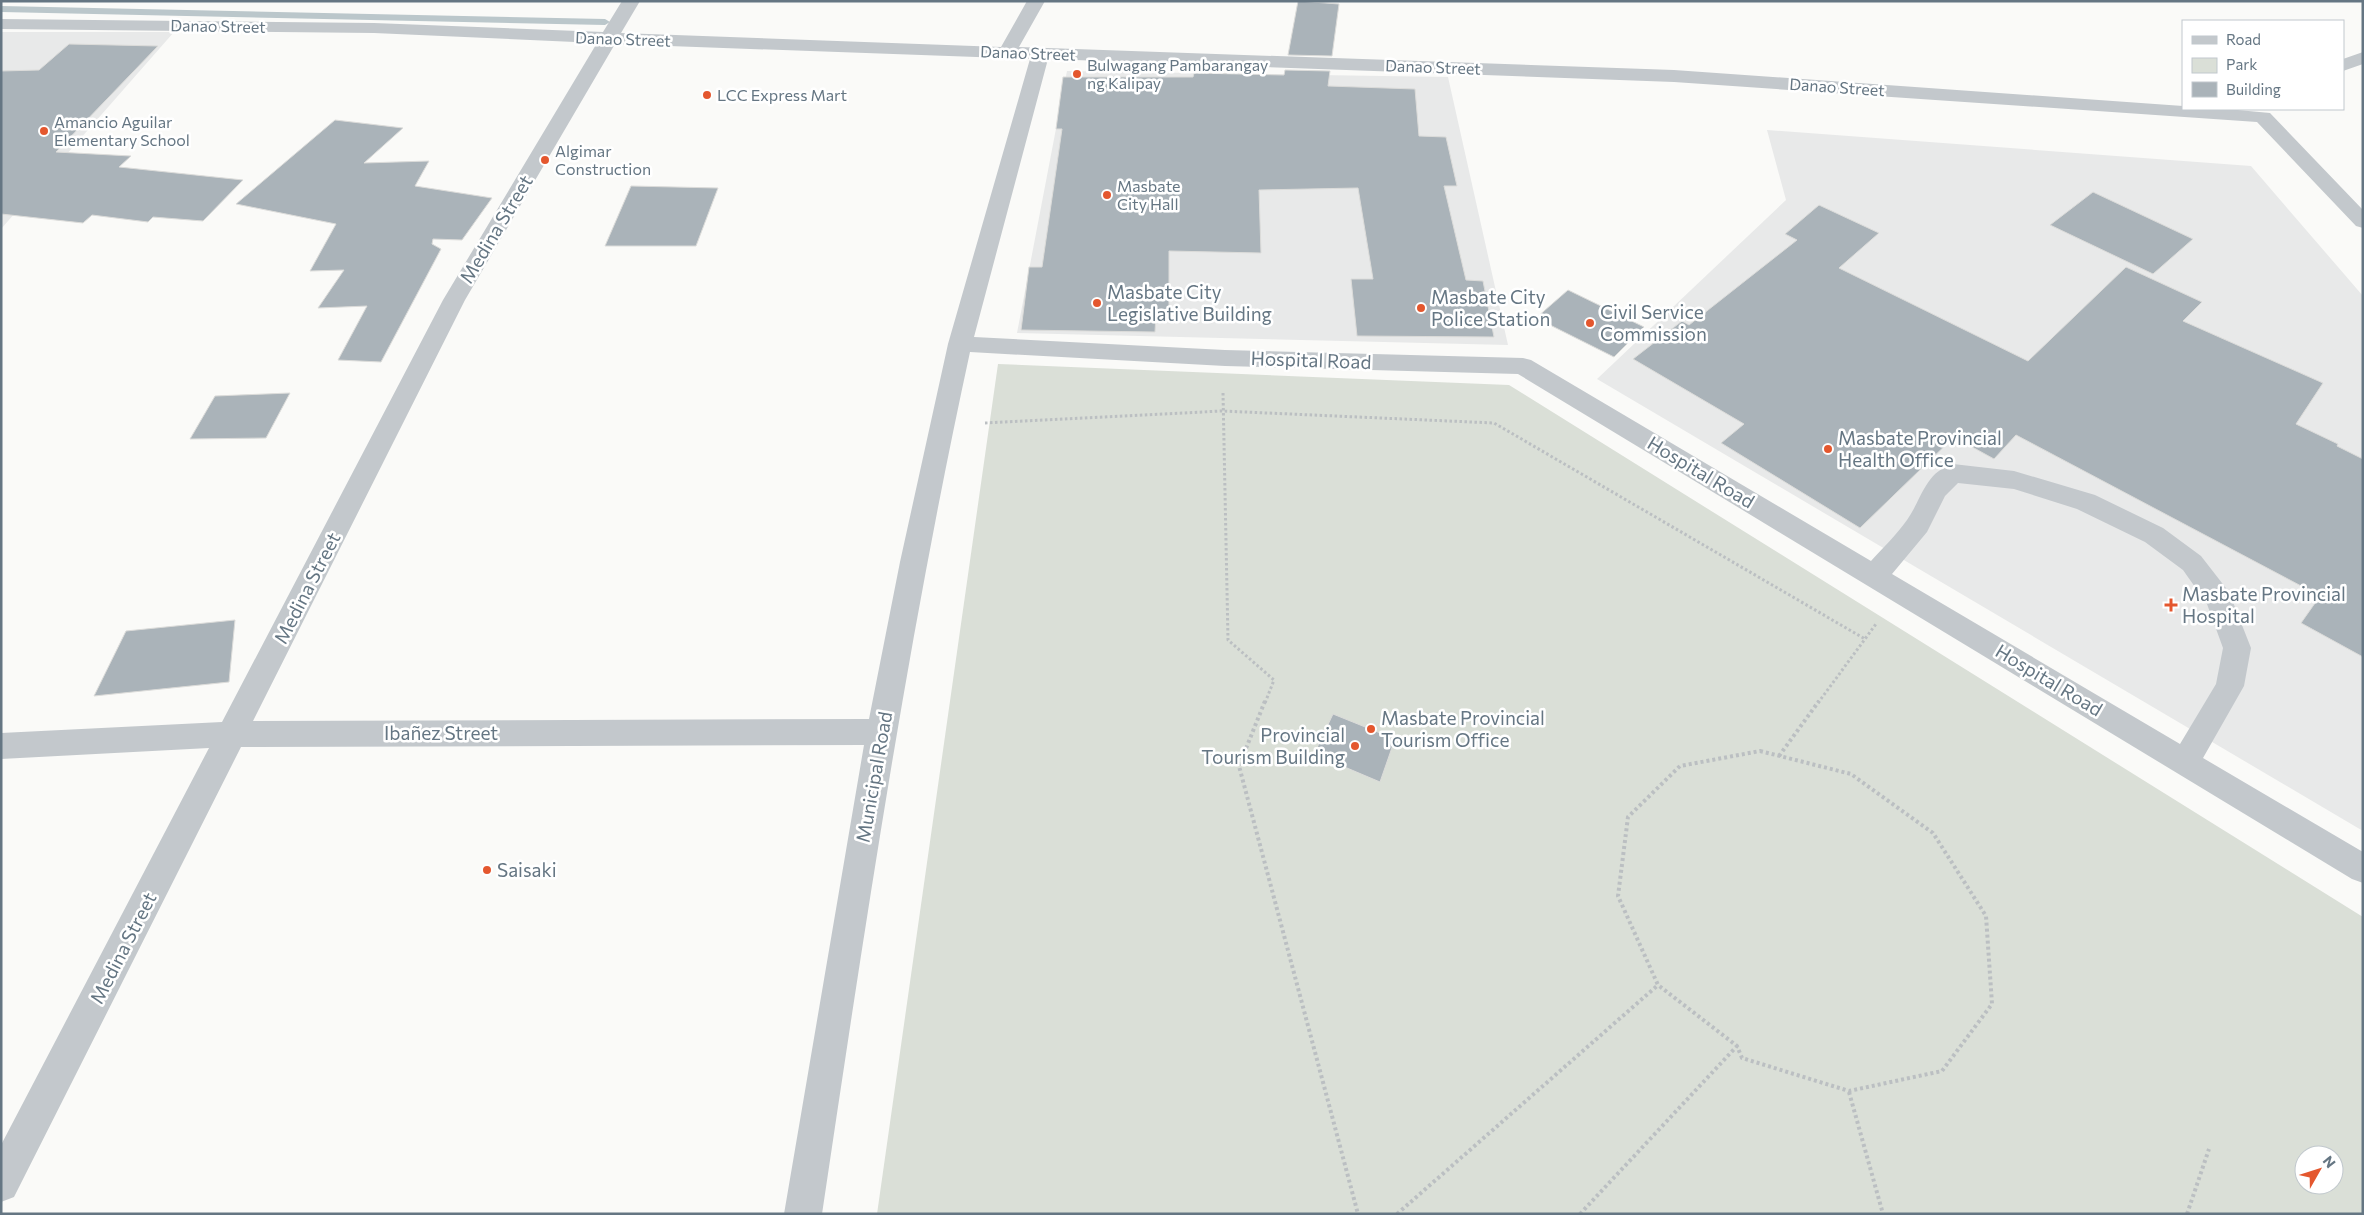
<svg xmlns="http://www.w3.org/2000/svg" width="2364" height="1215" font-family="Commissioner,sans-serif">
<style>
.built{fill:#e8e9e9}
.green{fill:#dadfd7;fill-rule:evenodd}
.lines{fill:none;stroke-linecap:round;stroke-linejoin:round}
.stream{fill:#bbc7cb;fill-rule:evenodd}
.building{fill:#aab3b9;stroke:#dcdcda}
.path-far1{stroke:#bbbfc2;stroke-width:3;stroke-dasharray:2.5 2.5;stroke-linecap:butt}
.path{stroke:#bbbfc2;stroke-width:4;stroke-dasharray:3 3;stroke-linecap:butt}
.minor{fill:#c3c8cc;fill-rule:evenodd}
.poi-dot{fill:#e4572e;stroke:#fff;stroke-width:2}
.labels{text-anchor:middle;stroke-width:5;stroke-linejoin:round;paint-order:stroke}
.far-street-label{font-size:16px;fill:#657683;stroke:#fff}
.far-poi-label{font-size:16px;fill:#657683;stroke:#fff;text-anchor:start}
.street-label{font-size:19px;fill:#657683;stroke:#fff}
.poi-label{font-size:19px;fill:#657683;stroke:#fff;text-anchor:start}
</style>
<rect width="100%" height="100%" fill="#fafaf8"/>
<path class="built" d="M1 32H174L1 229Z
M1067 71 1448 77 1508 345 1017 333Z
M1767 130 2251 166 2363 296V831L1597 379 1786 200Z"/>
<path class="green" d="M998 364 1509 385 2363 917V1214H877ZM2304 1155H2334V1185H2304Z"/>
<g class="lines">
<path class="stream" d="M1 6 605 19 610 22 605 25 1 12Z"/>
</g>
<path class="building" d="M1298 1 1339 4 1332 56 1288 55Z
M69 44 158 46 56 152 131 156 119 167 243 180 203 221 153 217 148 222 92 215 83 223 1 214V71L39 70Z
M1285 70 1330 71 1328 86 1415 89 1419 136 1446 137 1457 186H1444L1466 280 1483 281 1494 337 1357 336 1351 279H1373L1358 188 1259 190 1261 253 1169 251V314H1156L1155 332 1021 330 1029 267H1042L1062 129H1056L1063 77H1193L1194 73 1284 75Z
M335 120 403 128 364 163 429 161 415 186 492 198 462 240 433 239 432 244 441 249 381 362 338 360 367 306 318 308 344 270 310 271 336 224 236 204Z
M631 186 718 188 696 246H605Z
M2093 192 2193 239 2153 274 2050 225Z
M1819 205 1879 233 1839 268 2028 361 2126 267 2202 302 2183 321 2323 383 2296 424 2338 444 2337 446 2363 459V657L2301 623 2320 596 2016 435 1994 459 1954 437 1860 528 1721 443 1744 424 1633 359 1682 321 1689 325 1797 240 1785 234Z
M1568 290 1644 327 1614 357 1536 318Z
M290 393 266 438 190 439 215 396Z
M235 620 229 682 94 696 126 631Z
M1333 714 1395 739 1380 782 1314 754Z"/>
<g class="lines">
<path class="path-far1" d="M1223 393 1228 640 1274 680 1265 703
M985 423 1222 411 1494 423 1865 639
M1818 703 1876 624"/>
<path class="path" d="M1265 701 1239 766 1358 1214
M1760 751 1851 774 1933 833 1986 916 1992 1004 1942 1071 1849 1091 1742 1058 1737 1046 1658 985 1618 896 1628 817 1680 766Z
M1779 756 1819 701
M1849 1092 1883 1214
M1397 1214 1658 985
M1580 1214 1737 1046
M2187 1214 2209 1149"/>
<path class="minor" d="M622 1H640L621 33 1001 47 1027 1H1045L1019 47 1674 70 2183 106V109H2227L2270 113 2363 210V228L2356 226 2257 122 1674 82 1048 59 974 337 1225 350 1523 358 1531 360 1871 561C1883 548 1897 534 1907 520 1922 499 1925 472 1953 464L2014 471 2095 495 2163 528 2201 556 2229 592 2251 648 2244 686 2203 758 2363 852V883L2352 879 1518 374 1225 366 970 352C908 637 865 925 822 1214H784L864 745 241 747 14 1197 1 1202V1145L209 748 1 759V733L222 722 443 300 597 43 374 33 1 29V19L374 23 603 32ZM615 44 1030 59 948 344 900 562 869 719 253 721 465 300ZM1958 483 2014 489 2077 509 2145 542 2183 570 2207 604 2223 648 2216 684 2180 744 1892 574 1927 532 1945 496Z
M2363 52V64L2343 71V59Z"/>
</g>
<g class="poi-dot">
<circle cx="1077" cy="74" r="5"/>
<circle cx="707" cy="95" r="5"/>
<circle cx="44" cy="131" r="5"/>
<circle cx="545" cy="160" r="5"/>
<circle cx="1107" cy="195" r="5"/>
<circle cx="1097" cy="303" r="5"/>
<circle cx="1421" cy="308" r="5"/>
<circle cx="1590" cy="323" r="5"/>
<circle cx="1828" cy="449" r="5"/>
<path d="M2168.5 597.5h5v5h5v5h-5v5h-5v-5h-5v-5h5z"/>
<circle cx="1371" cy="729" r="5"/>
<circle cx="1355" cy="746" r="5"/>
<circle cx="487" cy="870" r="5"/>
</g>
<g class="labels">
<g class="far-street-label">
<text transform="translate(218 26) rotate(1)" y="6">Danao Street</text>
<text transform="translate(623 39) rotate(2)" y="6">Danao Street</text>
<text transform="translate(1028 53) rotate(2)" y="6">Danao Street</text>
<text transform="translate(1433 67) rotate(2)" y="6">Danao Street</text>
<text transform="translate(1837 87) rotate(4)" y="6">Danao Street</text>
</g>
<g class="far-poi-label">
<text x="1087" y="71">Bulwagang Pambarangay<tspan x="1087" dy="18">ng Kalipay</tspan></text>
<text x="717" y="101">LCC Express Mart</text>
<text x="54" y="128">Amancio Aguilar<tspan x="54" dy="18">Elementary School</tspan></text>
<text x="555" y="157">Algimar<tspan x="555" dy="18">Construction</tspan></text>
<text x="1117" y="192">Masbate<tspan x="1117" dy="18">City Hall</tspan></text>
</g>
<g class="street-label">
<text transform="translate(496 229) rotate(-59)" y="7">Medina Street</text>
<text transform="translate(1311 360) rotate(2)" y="7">Hospital Road</text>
<text transform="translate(1701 472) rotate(31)" y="7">Hospital Road</text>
<text transform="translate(307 588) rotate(-63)" y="7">Medina Street</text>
<text transform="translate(2049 680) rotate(31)" y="7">Hospital Road</text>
<text x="441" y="740">Ibañez Street</text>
<text transform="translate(874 777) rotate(-80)" y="7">Municipal Road</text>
<text transform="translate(123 948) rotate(-63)" y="7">Medina Street</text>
</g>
<g class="poi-label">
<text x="1107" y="299">Masbate City<tspan x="1107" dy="22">Legislative Building</tspan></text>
<text x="1431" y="304">Masbate City<tspan x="1431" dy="22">Police Station</tspan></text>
<text x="1600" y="319">Civil Service<tspan x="1600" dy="22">Commission</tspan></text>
<text x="1838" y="445">Masbate Provincial<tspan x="1838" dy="22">Health Office</tspan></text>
<text x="2182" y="601">Masbate Provincial<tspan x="2182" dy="22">Hospital</tspan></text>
<text x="1381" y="725">Masbate Provincial<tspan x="1381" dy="22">Tourism Office</tspan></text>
<text x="1345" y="742" text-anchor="end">Provincial<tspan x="1345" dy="22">Tourism Building</tspan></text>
<text x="497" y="877">Saisaki</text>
</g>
</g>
<rect width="2364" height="1215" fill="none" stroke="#657683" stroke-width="5"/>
<rect x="2182" y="20" width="162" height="90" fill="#ffffff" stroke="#c1c8cd"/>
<rect x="2192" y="36" width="25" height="8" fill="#c3c8cc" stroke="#c1c8cd"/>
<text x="2226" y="45" font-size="15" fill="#657683">Road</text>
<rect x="2192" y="58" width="25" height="15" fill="#dadfd7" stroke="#c1c8cd"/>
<text x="2226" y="70" font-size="15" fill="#657683">Park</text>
<rect x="2192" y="82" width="25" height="15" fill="#aab3b9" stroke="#c1c8cd"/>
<text x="2226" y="95" font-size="15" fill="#657683">Building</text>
<g transform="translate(2319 1170) rotate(51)"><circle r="24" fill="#ffffff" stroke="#c1c8cd"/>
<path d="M0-4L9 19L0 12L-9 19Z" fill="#e4572e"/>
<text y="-8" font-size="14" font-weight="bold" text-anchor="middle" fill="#657683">N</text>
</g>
</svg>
